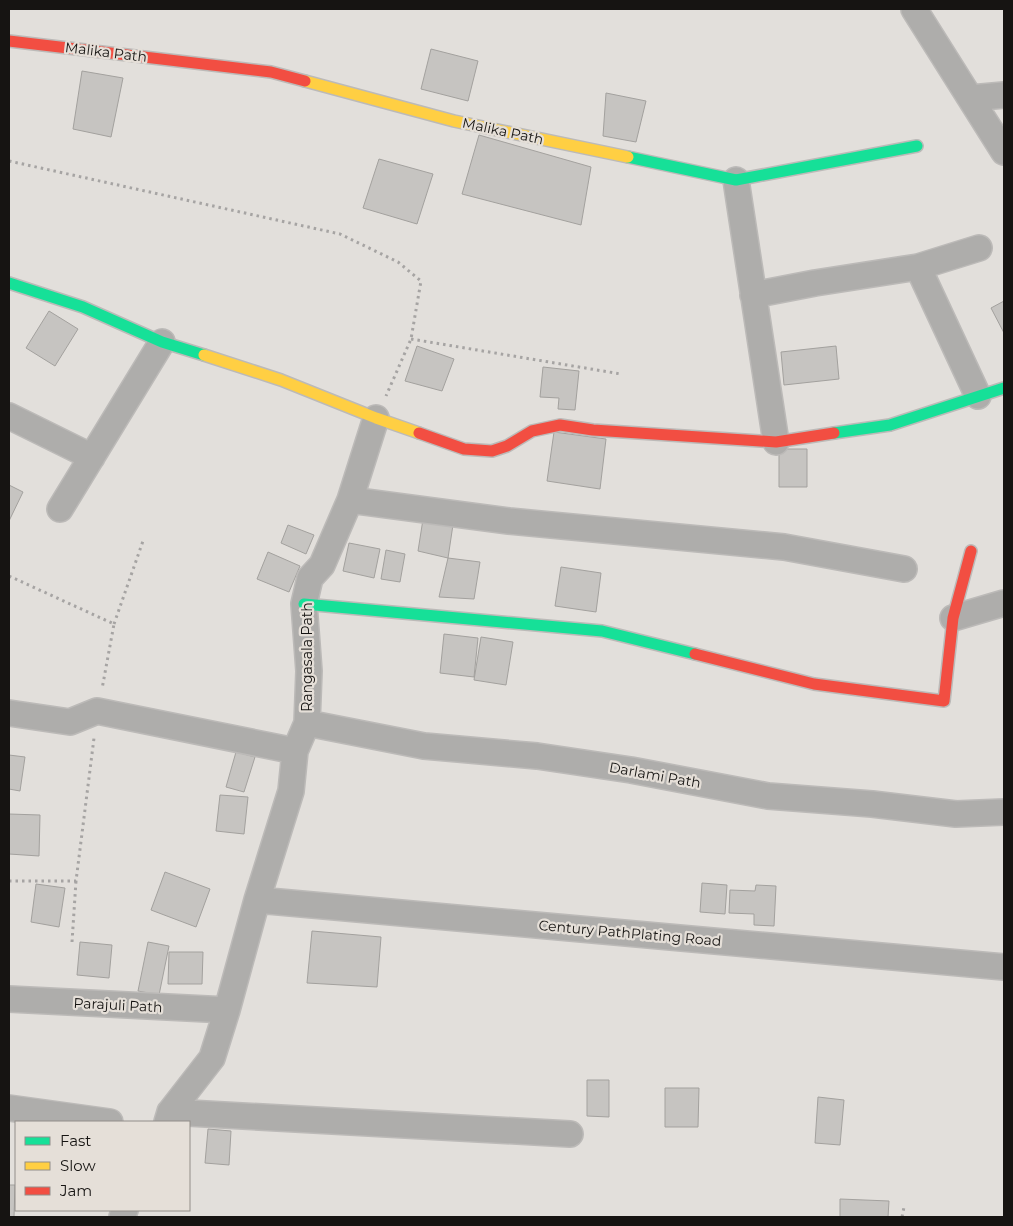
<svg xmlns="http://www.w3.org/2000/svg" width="1013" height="1226" font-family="Montserrat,sans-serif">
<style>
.building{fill:#c6c4c1;stroke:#a3a19e}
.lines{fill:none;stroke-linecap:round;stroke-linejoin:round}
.street-casing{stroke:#bcbab8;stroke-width:28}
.fast-casing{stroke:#bcbab8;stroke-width:14}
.slow-casing{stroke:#bcbab8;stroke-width:14}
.jam-casing{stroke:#bcbab8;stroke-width:14}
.path{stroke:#a6a4a3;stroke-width:3;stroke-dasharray:2.5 4;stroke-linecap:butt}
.street{stroke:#aeadab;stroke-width:25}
.fast{stroke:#16e098;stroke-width:11}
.slow{stroke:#ffcf43;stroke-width:11}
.jam{stroke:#f24e42;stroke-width:11}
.labels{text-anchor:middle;stroke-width:4.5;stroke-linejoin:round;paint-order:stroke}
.street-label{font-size:14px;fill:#161412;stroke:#e5dfd8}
</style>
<rect width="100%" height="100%" fill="#e2dfdb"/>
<path class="building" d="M431 49 478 61 468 101 421 89Z
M82 71 123 78 111 137 73 129Z
M606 93 646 101 636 142 603 136Z
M479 135 591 167 581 225 462 194Z
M379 159 433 174 417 224 363 208Z
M1004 301V333L991 308Z
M49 311 78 329 55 366 26 348Z
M417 346 454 359 442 391 405 381Z
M836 346 839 379 784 385 781 352Z
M543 367 579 371 575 410 558 409 559 398 540 397Z
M554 432 606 439 600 489 547 481Z
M779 449H807V487H779Z
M9 485 23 492 9 521Z
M424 513 454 518 448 558 418 551Z
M288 525 314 535 306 554 281 543Z
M349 543 380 549 374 578 343 571Z
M386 550 405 554 400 582 381 579Z
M268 552 300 566 289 592 257 579Z
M448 558 480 562 474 599 439 597Z
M561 567 601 573 596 612 555 606Z
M444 634 478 638 474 677 440 673Z
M481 637 513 642 506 685 474 680Z
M236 752 255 757 244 792 226 787Z
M9 755 25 757 20 791 9 789Z
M220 795 248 797 244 834 216 831Z
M9 814 40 815 39 856 9 854Z
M165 872 210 889 196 927 151 910Z
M702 883 727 885 725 914 700 912Z
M36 884 65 888 59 927 31 922Z
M756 885 776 886 774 926 754 925V914L729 913 730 890 755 891Z
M312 931 381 937 377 987 307 983Z
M80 942 112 945 109 978 77 975Z
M148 942 169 946 159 995 138 991Z
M169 952H203L202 984H168Z
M587 1080H609V1117L587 1116Z
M665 1088H699L698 1127H665Z
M818 1097 844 1100 840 1145 815 1143Z
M208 1129 231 1131 229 1165 205 1163Z
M9 1185H15L14 1217H9Z
M840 1199 889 1201 888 1217H840Z"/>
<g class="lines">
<defs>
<path id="street" d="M914 9 1004 152
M971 98 1004 95
M736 180 776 442
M918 267 978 396
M753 295 815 283 918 267 979 248
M9 416 92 457
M350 500 509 521 784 547 904 569
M60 509 162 342
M953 618 1004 603
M9 713 70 722 97 711 295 751
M307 723 424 746 537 756 631 770 768 796 872 804 956 814 1004 812
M257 900 1004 967
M9 999 227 1010
M9 1108 110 1122
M170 1112 570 1134
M167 1122 170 1112 212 1058 227 1010 257 900 291 791 295 751 307 723 309 671 304 604 310 578 322 565 350 500 376 418
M122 1217 125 1210"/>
<path id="fast" d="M628 157 736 180 917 146
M9 283 83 307 162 342 204 355
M834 433 890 425 1004 388
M304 604 602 631 695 654"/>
<path id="slow" d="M305 81 454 121 628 157
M204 355 281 380 376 418 419 433"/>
<path id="jam" d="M9 41 271 72 305 81
M419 433 464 449 492 451 507 446 532 431 560 425 593 430 776 442 834 433
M695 654 814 684 944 701 953 618 971 551"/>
</defs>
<use href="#street" class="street-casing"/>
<use href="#fast" class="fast-casing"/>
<use href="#slow" class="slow-casing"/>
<use href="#jam" class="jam-casing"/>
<path class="path" d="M9 161 340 234 398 262 421 281 411 339 386 396
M411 339 621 374
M9 576 114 624 102 689
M114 624 143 541
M9 881H76L94 738
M72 942 76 881
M902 1217 904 1207"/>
<use href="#street" class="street"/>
<use href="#fast" class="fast"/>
<use href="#slow" class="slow"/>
<use href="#jam" class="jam"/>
</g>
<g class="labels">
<g class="street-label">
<text transform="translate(106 52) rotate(7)" y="5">Malika Path</text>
<text transform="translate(503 131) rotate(12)" y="5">Malika Path</text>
<text transform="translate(307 657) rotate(-90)" y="5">Rangasala Path</text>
<text transform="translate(655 775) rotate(10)" y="5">Darlami Path</text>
<text transform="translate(630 933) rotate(5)" y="5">Century PathPlating Road</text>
<text transform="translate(118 1005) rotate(3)" y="5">Parajuli Path</text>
</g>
</g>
<rect width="1013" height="1226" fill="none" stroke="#161412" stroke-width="20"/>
<rect x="15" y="1121" width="175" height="90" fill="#e5dfd8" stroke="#928e89"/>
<rect x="25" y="1137" width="25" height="8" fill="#16e098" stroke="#928e89"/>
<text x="60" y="1146" font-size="15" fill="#161412">Fast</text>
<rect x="25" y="1162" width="25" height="8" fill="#ffcf43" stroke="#928e89"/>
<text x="60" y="1171" font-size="15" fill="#161412">Slow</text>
<rect x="25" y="1187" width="25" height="8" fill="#f24e42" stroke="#928e89"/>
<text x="60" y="1196" font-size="15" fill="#161412">Jam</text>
</svg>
